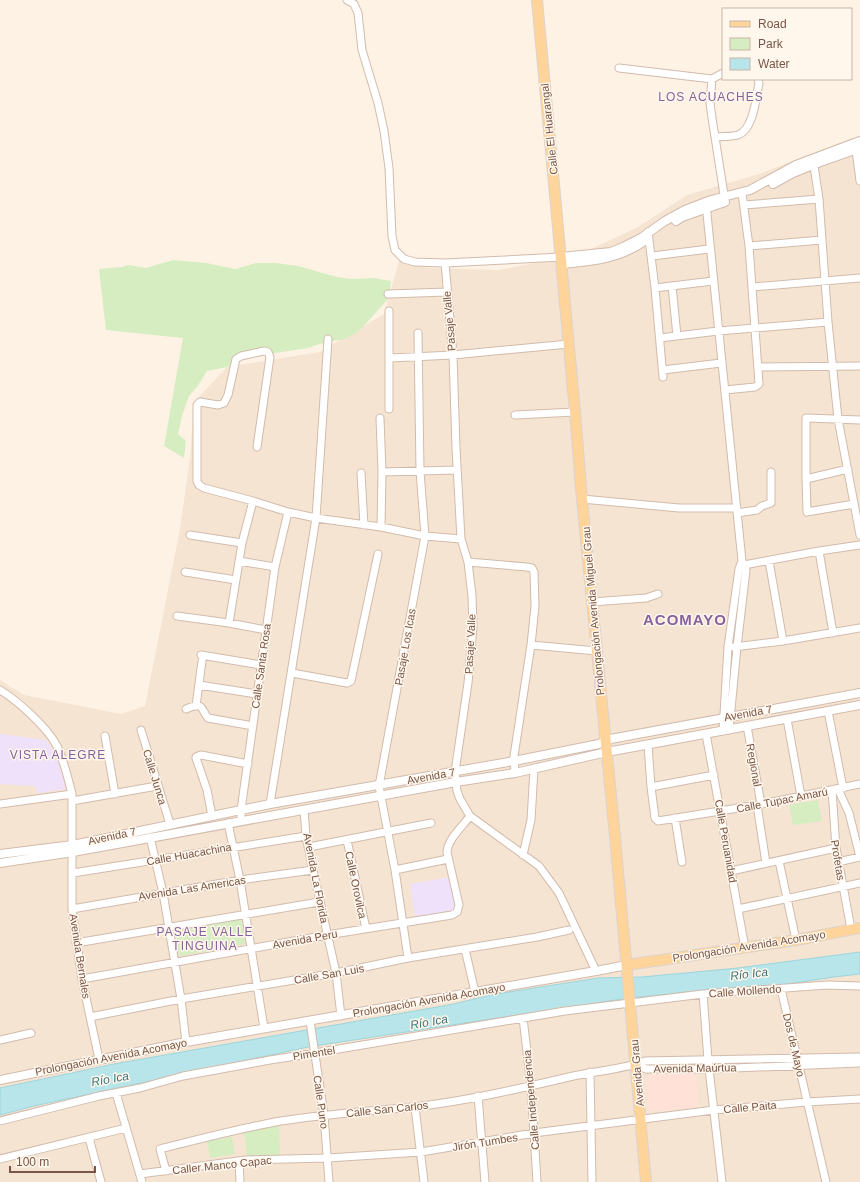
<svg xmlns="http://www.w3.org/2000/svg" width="860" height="1182" font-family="Arial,sans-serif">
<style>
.residential{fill:#f6e4d2}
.commercial{fill:#ffe1d7}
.education{fill:#efe1fa}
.green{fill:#d5edc1}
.water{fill:#b7e5e9;stroke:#9cd5dc}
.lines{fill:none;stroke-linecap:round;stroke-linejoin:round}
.minor-casing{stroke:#d2bbac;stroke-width:9}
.tertiary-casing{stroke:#d2bbac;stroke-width:10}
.primary-casing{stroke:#dcd3cf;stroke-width:12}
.minor{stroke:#fff;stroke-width:7}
.tertiary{stroke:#fff;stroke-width:8}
.primary{stroke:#ffd49a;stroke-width:10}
.labels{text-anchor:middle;stroke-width:3;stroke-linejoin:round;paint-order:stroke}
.street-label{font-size:11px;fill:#785647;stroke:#fff6ec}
.neighbourhood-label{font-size:12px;letter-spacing:1px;fill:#86629d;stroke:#fff6ec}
.water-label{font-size:12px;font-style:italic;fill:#3a777f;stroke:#fff6ec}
.district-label{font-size:15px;font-weight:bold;letter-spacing:1px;fill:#86629d;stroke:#fff6ec}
</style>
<rect width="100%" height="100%" fill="#fef2e4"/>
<path class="residential" d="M852 138 860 139V1182H0V680L24 695 121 714 145 706 180 529 190 458 194 402 227 367 320 352 384 314 399 261 431 268 499 270 581 254 638 227 687 195 759 174Z"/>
<path class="commercial" d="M696 1072 698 1108 652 1111 649 1110 646 1077 649 1075Z"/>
<path class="education" d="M0 734 47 740 58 762 66 789 37 793 35 786 0 784Z
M451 877 457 911 415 918 410 884Z"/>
<path class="green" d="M173 260 206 263 235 269 256 263H276L298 266 337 277 352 279 374 278 391 281 389 298 359 331 345 339 326 342 308 348 249 357 227 367 207 371 197 387 189 396 182 416 178 434 186 441 184 458 164 446 183 338 106 330 99 269 122 267 128 265 146 268Z
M818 800 822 821 793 825 789 805Z
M241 919 245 944 215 949 210 925Z
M209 924 214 950 179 956 175 930Z
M279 1124 280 1155 247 1156 244 1132Z
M232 1137 235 1154 210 1158 207 1141Z"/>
<path class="water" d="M860 952V974L834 977 788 984 696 991 622 999 308 1047 34 1106 0 1115V1088L114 1064 454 1004 490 995 598 978 642 977 738 968Z"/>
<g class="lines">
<defs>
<path id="minor" d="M347 0 354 4 358 13 362 50 378 103 384 131 389 168 392 236 395 250 404 259 415 262 445 263 561 257
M619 68 712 79 723 73
M712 79 710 103 712 118 725 201
M716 137C723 136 731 137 738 135 754 129 756 97 759 83L758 79
M856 150 860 181
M813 159 819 199 828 322 838 419 860 535
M706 204 742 561 746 570 737 647 729 730
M744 205 819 199
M648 232 655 288 663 377
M749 246 822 240
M652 256 709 249
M445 263 453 355 456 448 461 539 468 562 472 596 473 626 468 683 455 772 457 791 460 799 470 816 539 866 559 893 596 971
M672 286 677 336
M752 287 860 278
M655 288 713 281
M388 294 447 292
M660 338 718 331 828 322
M390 358 453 355 569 344
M758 367 860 366
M663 370 721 363
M725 390 755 387 759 384 749 246 742 193
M389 409V311
M515 415 575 412
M380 418 382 472 381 527
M257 447 270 357 268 352 264 351 241 356 236 359 228 395 224 403 218 405 200 402 197 405V481L199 485 204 488 253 501 288 512 316 518 381 527 425 536 461 539
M382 472 457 470
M361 473 364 525
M806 479 848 469
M582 499 679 508H737
M854 504 807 512 806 479V418L860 420
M737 513 757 510 762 506 771 503V472
M190 535 242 543
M819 551 833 633
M239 561 275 567
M769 561 783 641
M468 562 527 567 532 568 534 572 535 606 531 645 514 756 515 773
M744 565 819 551 860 545
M185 572 236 580
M592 602 646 598 658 594
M177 616 229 623 266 630
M229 623 242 543 253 501
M531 645 597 651
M734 647 783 641 860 628
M201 655 261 665
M292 673 347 683 351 681 378 554
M199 685 257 694
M0 690C18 701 47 727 57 746 64 761 68 778 72 794V909L82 979 99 1059
M196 706 202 661
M186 709C204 702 199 706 208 718L253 726
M828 711 843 788
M787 719 801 796
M747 726 761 804
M141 730 170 824
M723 731 728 647 739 569 742 561
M706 734 745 948
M105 736 115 794
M648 745 651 787 655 818 658 821 757 805 860 784
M651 787 714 775
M838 789 849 813 860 857
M832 790 836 848 851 929
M72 801 157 786
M0 804 72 794
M270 804 316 518 328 339
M757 805 766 863
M304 810 306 836 313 870 336 973 341 1016
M212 816 207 790 196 758V757L201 755 248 764
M675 818 682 862
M241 821V810L275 567 288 512
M228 823 240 880 264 1028
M150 837 163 893 181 999 186 1042
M347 840 366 929
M309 847 431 823
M523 855 531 820 534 769
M779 861 796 940
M838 862 860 857
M395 870 448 859
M731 871 836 848
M73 873 306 836
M72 909 240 880 313 870
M738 909 860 883
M76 943C157 930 238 915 319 902
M465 949 475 992
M408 958 395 870 379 786 425 536 420 471 418 333
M82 979 327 935 452 915 457 912 459 905 447 852C448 839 462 827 470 816
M781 989 826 1182
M703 994 708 1060 722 1182
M90 1017 181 999 336 973 408 958 537 937 569 930
M523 1018 531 1086 537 1182
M310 1021 324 1115 329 1182
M0 1040 31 1033
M636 1064 646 1069H710L860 1063
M590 1072 592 1182
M116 1093 142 1182
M478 1096 485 1182
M415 1107 424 1182
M0 1121 99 1096 140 1088 183 1076 270 1060 315 1053 565 1011 703 994 827 985 860 986
M89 1138 101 1182
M0 1159 126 1128
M239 1161 240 1182
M166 1171 160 1149C200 1139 241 1128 281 1121 325 1114 370 1111 414 1107 466 1101 518 1089 569 1077 594 1071 621 1070 645 1061L860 1057
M140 1174 246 1160 328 1158 421 1152 534 1133 714 1110 807 1102 860 1099"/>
<path id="tertiary" d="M773 184 793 173 815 164 860 148
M676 221 682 217 725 202
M561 257 611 252 623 247 641 238 665 221 685 210 711 200 750 190 796 165 860 141
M562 264C593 261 620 259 646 240
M0 854 73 845 270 804 514 761 599 744 605 740 860 693
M0 863 73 852 456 782 515 773 607 752 860 705
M0 1080 186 1042 596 971 627 965"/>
<path id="primary" d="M537 0 575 412 582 499 614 826 646 1182
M627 965 796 940 860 928"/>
</defs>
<use href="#minor" class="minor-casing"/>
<use href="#tertiary" class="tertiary-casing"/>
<use href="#primary" class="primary-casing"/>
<use href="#minor" class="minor"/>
<use href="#tertiary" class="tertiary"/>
<use href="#primary" class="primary"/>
</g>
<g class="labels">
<g class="street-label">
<text transform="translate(549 129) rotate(-96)" y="4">Calle El Huarangal</text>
<text transform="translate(449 321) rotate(-95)" y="4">Pasaje Valle</text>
<text transform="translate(593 611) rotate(-95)" y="4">Prolongación Avenida Miguel Grau</text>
<text transform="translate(470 644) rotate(-87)" y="4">Pasaje Valle</text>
<text transform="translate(405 647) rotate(-80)" y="4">Pasaje Los Icas</text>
<text transform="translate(261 666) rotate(-82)" y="4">Calle Santa Rosa</text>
<text transform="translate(748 713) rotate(-10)" y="4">Avenida 7</text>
<text transform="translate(754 765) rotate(80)" y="4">Regional</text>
<text transform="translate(431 776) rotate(-10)" y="4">Avenida 7</text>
<text transform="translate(155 777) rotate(73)" y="4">Calle Junca</text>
<text transform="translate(782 800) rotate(-11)" y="4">Calle Tupac Amarú</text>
<text transform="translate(112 836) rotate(-12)" y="4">Avenida 7</text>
<text transform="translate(726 841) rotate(80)" y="4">Calle Peruanidad</text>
<text transform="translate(189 854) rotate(-10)" y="4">Calle Huacachina</text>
<text transform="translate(838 860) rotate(81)" y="4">Profetas</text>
<text transform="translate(316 878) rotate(79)" y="4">Avenida La Florida</text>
<text transform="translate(356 885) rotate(78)" y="4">Calle Orovilca</text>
<text transform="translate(192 888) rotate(-9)" y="4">Avenida Las Americas</text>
<text transform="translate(305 939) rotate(-10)" y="4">Avenida Peru</text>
<text transform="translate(749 946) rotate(-9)" y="4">Prolongación Avenida Acomayo</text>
<text transform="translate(80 956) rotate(81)" y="4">Avenida Bernales</text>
<text transform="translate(329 974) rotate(-10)" y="4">Calle San Luis</text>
<text transform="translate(745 991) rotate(-4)" y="4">Calle Mollendo</text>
<text transform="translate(429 1000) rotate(-10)" y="4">Prolongación Avenida Acomayo</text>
<text transform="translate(794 1045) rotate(77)" y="4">Dos de Mayo</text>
<text transform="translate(314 1053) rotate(-9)" y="4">Pimentel</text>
<text transform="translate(111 1057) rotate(-11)" y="4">Prolongación Avenida Acomayo</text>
<text transform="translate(695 1068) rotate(-1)" y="4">Avenida Maúrtua</text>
<text transform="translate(637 1073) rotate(-95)" y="4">Avenida Grau</text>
<text transform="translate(531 1100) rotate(-95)" y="4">Calle Independencia</text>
<text transform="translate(321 1102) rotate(82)" y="4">Calle Puno</text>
<text transform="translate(750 1107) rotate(-5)" y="4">Calle Paita</text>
<text transform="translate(387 1109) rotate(-6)" y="4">Calle San Carlos</text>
<text transform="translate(485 1142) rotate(-9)" y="4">Jirón Tumbes</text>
<text transform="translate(222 1165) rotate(-6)" y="4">Caller Manco Capac</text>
</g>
<g class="neighbourhood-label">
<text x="711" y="101">LOS ACUACHES</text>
<text x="58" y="759">VISTA ALEGRE</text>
<text x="205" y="936">PASAJE VALLE<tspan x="205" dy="14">TINGUINA</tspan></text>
</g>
<g class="water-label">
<text transform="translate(749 974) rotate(-7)" y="4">Río Ica</text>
<text transform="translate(429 1022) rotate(-10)" y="4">Río Ica</text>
<text transform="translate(110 1079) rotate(-10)" y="4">Río Ica</text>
</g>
<g class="district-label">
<text x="685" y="625">ACOMAYO</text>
</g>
</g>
<rect x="722" y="8" width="130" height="72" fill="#fff6ec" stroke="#c9b6aa"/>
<rect x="730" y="21" width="20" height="6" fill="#ffd49a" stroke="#c9b6aa"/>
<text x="758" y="28" font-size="12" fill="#785647">Road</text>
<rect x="730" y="38" width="20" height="12" fill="#d5edc1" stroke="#c9b6aa"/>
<text x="758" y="48" font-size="12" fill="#785647">Park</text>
<rect x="730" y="58" width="20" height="12" fill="#b7e5e9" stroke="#c9b6aa"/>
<text x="758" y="68" font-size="12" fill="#785647">Water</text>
<path d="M10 1166v6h85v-6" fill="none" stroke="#785647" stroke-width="2"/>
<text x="16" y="1166" font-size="12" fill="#785647" stroke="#fff6ec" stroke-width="3" paint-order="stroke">100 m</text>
</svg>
